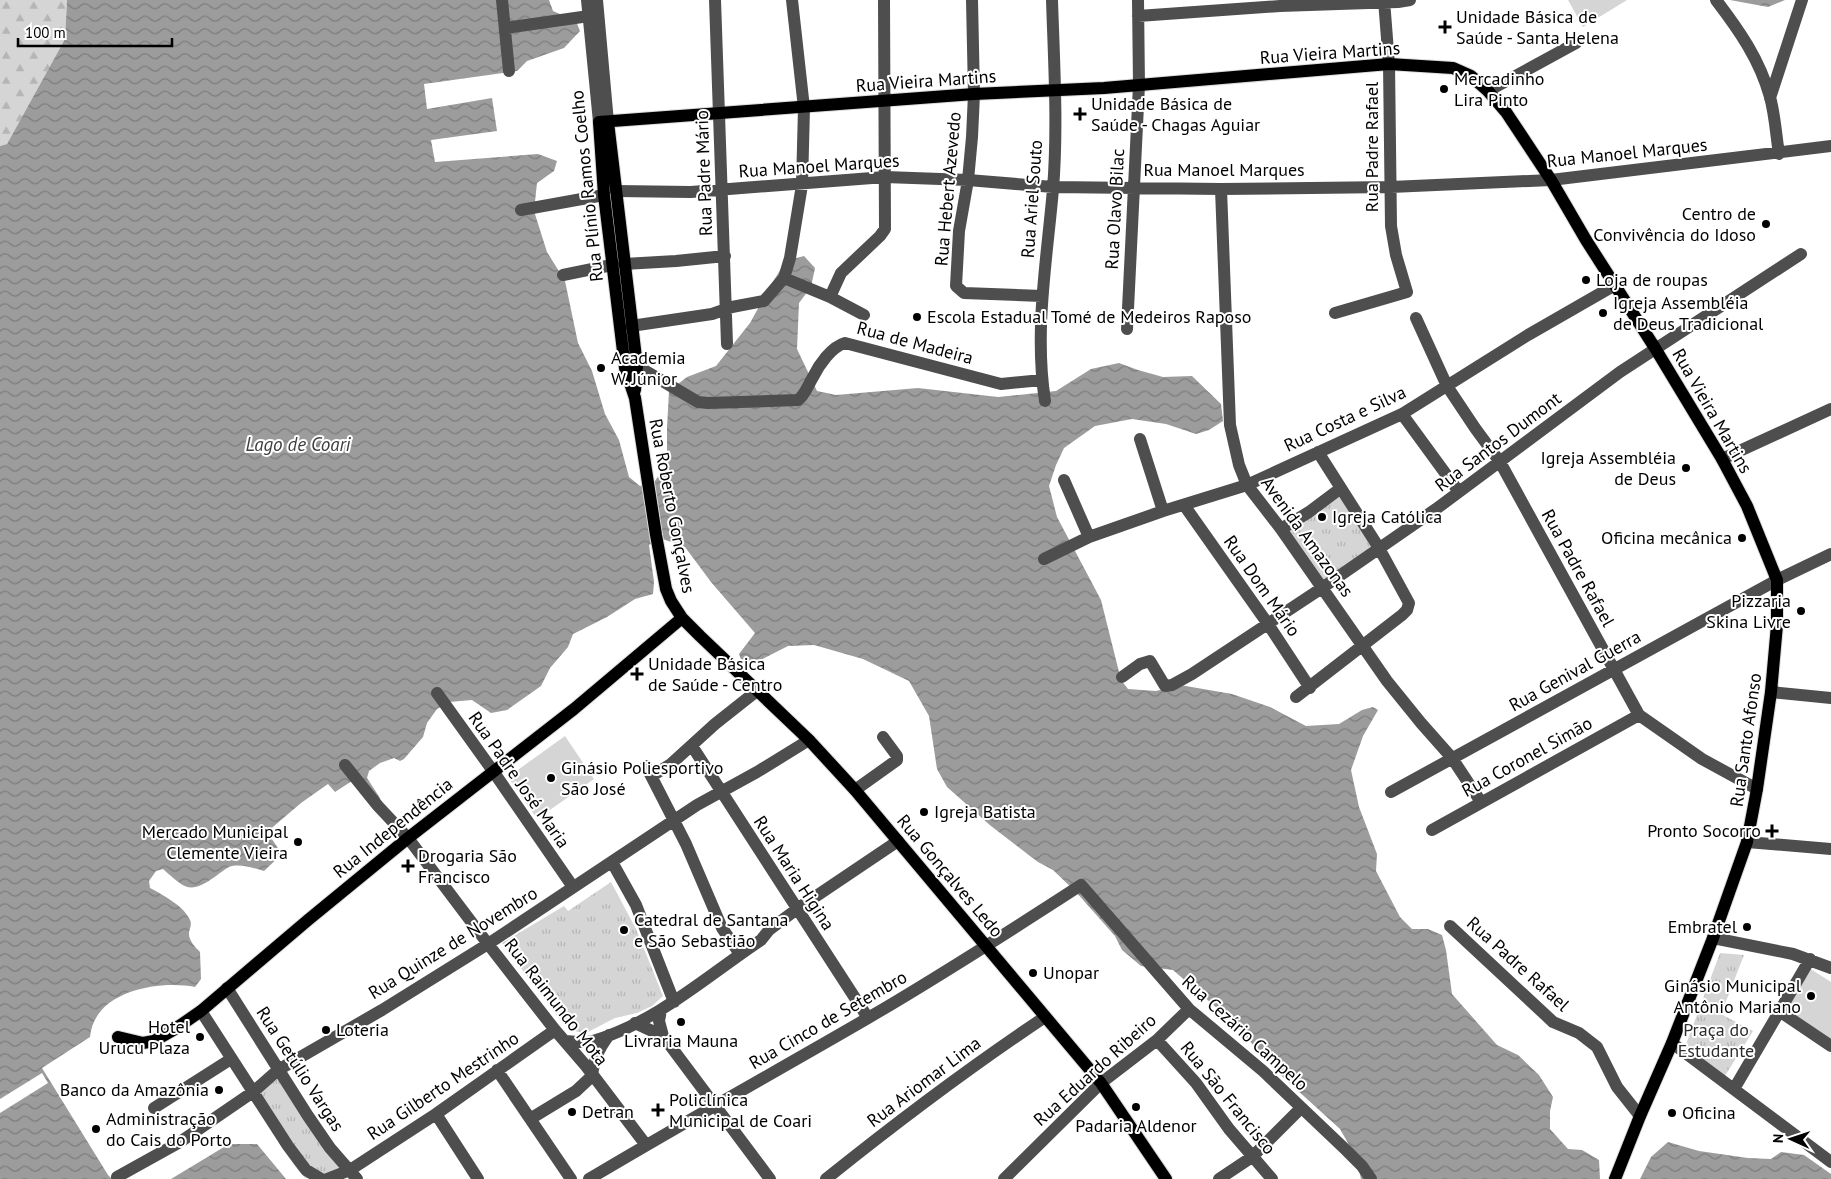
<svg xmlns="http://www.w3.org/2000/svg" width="1831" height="1179" font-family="'PT Sans',sans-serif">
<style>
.grass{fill:url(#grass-tufts)}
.forest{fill:url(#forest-firs)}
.pitch{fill:#d5d5d5}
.water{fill:url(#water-waves)}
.pier{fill:#fff}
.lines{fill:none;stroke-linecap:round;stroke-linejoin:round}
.major-casing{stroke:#dbdbdb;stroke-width:14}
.minor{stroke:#4e4e4e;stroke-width:12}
.major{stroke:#000;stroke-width:12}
.poi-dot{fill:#000;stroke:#fff;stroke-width:2}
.labels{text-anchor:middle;stroke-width:4;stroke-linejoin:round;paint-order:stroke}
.poi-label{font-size:18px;fill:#000;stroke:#fff;text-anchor:start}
.street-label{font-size:18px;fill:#000;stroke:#fff}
.park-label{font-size:18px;fill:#2c2c2c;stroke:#fff}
.water-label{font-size:19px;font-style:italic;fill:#3d3d3d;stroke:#fff}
</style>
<defs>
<pattern id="grass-tufts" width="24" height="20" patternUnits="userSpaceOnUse" patternTransform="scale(1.25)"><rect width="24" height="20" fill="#d5d5d5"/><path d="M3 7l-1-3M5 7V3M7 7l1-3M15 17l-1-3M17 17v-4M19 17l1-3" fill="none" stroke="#b5b5b5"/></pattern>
<pattern id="forest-firs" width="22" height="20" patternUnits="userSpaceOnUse" patternTransform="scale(1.25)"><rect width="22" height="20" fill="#d5d5d5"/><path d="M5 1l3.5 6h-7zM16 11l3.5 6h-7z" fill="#b5b5b5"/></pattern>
<pattern id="water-waves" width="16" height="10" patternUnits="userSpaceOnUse" patternTransform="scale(1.25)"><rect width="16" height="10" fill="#9c9c9c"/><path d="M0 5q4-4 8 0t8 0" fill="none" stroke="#7d7d7d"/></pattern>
</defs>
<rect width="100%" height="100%" fill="#fff"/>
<path class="grass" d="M1340 492 1374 547 1321 582 1286 530Z
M611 882 636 929 663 996 652 1006 637 1013 615 1018 586 1033 574 1031 564 1025 502 943 564 906 568 911Z
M1720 953 1744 955 1721 1014 1753 1031 1723 1079 1685 1047Z
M279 1078 341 1168 338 1179 305 1178 294 1165 249 1097Z"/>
<path class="forest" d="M0 0H67L65 39 7 144 0 146Z"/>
<path class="pitch" d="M1568 0H1627L1583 27Z
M565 736 594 779 537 819 508 777Z
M1809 968 1831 982V1042L1782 1010Z"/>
<path class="water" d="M67 0H549L553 11 576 21 580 31 564 48 527 61 517 71 424 84 427 109 492 98 497 131 431 140 435 162 538 154 557 161 554 171 537 183 534 211 547 252 565 281 578 343 592 371 605 414 619 440 629 477 640 486 655 481 667 463V428L669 391 687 377 716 366 750 323 772 283 786 261 804 256 815 268 811 287 799 303 797 349 817 391 836 395 918 388 998 397 1056 391 1091 369 1119 363 1138 370 1163 377 1192 376 1221 404 1223 421 1209 430 1196 434 1166 424 1132 419 1095 426 1064 448 1056 465 1049 486 1057 517 1101 600 1121 680 1128 689 1156 691 1180 685 1232 694 1270 707 1306 726 1339 724 1362 710 1373 707 1378 710 1363 736 1351 770 1359 807 1377 854 1376 871 1400 917 1412 929H1428L1442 935 1446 950 1452 994 1497 1045 1518 1055 1539 1075 1553 1097 1550 1111V1129L1568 1149 1582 1150 1599 1160 1600 1179H1361L1356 1157 1340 1129 1273 1068 1233 1022 1173 970 1141 966 1122 950 1115 936 1076 892 1053 870 1038 862 991 826 947 787 937 769 929 716 909 681 863 659 814 645 788 646 753 664 742 662 739 654 755 633 711 582 685 547 660 538 649 545 654 582 653 594 635 599 607 617 573 634 568 647 550 668 541 686 507 710 491 713 472 700 449 702 437 709 427 723 423 737 404 759 400 761 394 758 380 763 369 771 367 778 380 798 376 802 352 781 335 792 328 784 301 803 267 832 282 854 264 871C254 868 239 863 229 867 225 869 220 873 216 876 189 895 186 889 163 869L156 871 149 881 150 888C163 895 184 906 190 920 192 924 190 928 189 932 188 940 195 947 200 952L201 979 195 987C158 980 94 991 90 1037L42 1068 108 1175 112 1179H0V146L7 144 65 39Z
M1730 0H1785L1768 7Z
M1668 1142 1699 1151 1748 1158 1771 1159 1781 1152 1804 1155 1831 1174V1179H1640L1651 1157Z
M229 1144H257L286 1179H171Z"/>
<path class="pier" d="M42 1073 48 1083 0 1113V1099Z"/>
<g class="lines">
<defs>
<path id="major" d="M608 122 637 366 635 390
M118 1037 143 1043 154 1041 175 1029 201 1011 308 920 408 838 574 709 682 618
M1166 1179 1101 1083 855 790 809 740 700 636 682 618 671 601 666 589 656 535 635 398 625 368 604 195 599 122 974 94 1104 88 1389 64 1453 68 1471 76 1488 91 1506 112 1551 180 1586 240 1655 348 1722 459 1747 506 1777 580V625L1771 692 1757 789 1747 842 1713 938 1672 1043 1640 1116 1615 1179"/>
</defs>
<use href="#major" class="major-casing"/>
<path class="minor" d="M502 0 509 71
M587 0 599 122
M597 0 608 122
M715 0 727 344
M972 0 974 94 972 137 968 180 959 231 956 286 964 293 1042 296
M1716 0C1739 30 1760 60 1770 97 1775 115 1776 135 1779 154
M1138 16 1280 6 1398 2 1410 0
M505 28 589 16
M1488 91 1576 43
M1770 98 1802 0
M1221 189 1230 425 1239 465 1247 485 1281 529 1387 681 1421 723 1452 758 1481 802
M616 191 691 192 885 177 968 180 1053 187 1221 189 1391 187 1551 180 1831 146
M521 210 604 195
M624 264 676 261 725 256
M563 275 612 265
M784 278 830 297 841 273 880 236 885 229 884 0
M830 297 864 315
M1335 313 1407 292 1396 255 1391 226 1389 64 1384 0
M1416 318 1447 386 1475 428 1500 462 1639 715 1702 759 1757 789
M631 326 712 314 732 307 764 301 784 278 790 258 802 185 804 108 792 0
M1127 329 1139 85 1138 0
M626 368 637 366 698 402 708 403 798 400C805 395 808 385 813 377 819 365 831 347 845 343L1001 384 1042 380
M1045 401C1034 331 1047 259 1053 189 1058 127 1054 63 1052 0
M1402 414 1459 492
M1140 439 1163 511
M1722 459 1831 409
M1064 480 1089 537
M1184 505 1268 624 1310 688
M1281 529 1309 512 1341 488
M1044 559 1089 537 1163 511 1247 485 1402 414 1528 335 1615 285
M1122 677 1140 664 1150 661 1165 686 1172 685 1192 674 1322 588 1436 509 1620 372 1801 254
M1771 692 1831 698
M437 693 493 771 573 887
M1296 697 1402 615 1407 610 1409 603 1379 548 1318 452
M692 746 868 1018
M345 765 378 806 408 838 488 944 555 1030 586 1066 646 1145
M646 766 686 844 722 928 740 954
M652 776 671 764 715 724 758 690
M855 790 897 760V756L883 737
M1391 792 1777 580 1831 554
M1432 830 1639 715
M1747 842 1831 849
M612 862 636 905 674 1002
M1450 926 1553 1022 1579 1033 1597 1047 1617 1087 1640 1116
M1713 938 1793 954 1831 968
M227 988 308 1116 330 1148 357 1179
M661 1010 659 1021 663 1036 770 1179
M201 1011 288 1146 306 1170 321 1179
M1779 1011 1831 1046
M635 1023 663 1036
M1157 1040 1196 1083 1229 1129 1272 1179
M566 1041C575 1042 584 1043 593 1041 657 1022 707 976 761 940L769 930 797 909 898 841
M1672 1043 1831 1162
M497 1070 571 1179
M592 1076C594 1059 599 1048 609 1035
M1734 1089 1810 959
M154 1108 231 1059
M436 1114 478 1179
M530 1119 576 1091 592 1076
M117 1177 180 1142 253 1092 278 1070 382 1010 488 944 697 805 757 772 809 740
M327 1179 350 1170 436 1114 555 1030
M589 1179C681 1124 775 1072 868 1018 940 976 1010 931 1081 885L1189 1009 1263 1071 1346 1150 1362 1166 1371 1179
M826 1179C897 1122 970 1067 1045 1017
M1004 1179 1101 1083 1157 1040 1189 1009
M1219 1179 1252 1157 1301 1108"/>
<use href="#major" class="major"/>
</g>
<g class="poi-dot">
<path d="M1442.5 19.5h5v5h5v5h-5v5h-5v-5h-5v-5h5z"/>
<circle cx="1444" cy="89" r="5"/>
<path d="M1077.5 106.5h5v5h5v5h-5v5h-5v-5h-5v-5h5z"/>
<circle cx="1766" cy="224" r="5"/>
<circle cx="1586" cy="280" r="5"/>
<circle cx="1603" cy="313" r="5"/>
<circle cx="917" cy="317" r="5"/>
<circle cx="601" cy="368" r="5"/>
<circle cx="1686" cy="468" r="5"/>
<circle cx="1322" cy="517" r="5"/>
<circle cx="1742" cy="538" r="5"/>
<circle cx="1801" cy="611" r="5"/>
<path d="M634.5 666.5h5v5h5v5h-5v5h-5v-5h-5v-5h5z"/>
<circle cx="551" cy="778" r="5"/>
<circle cx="924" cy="812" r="5"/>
<path d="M1769.5 823.5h5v5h5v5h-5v5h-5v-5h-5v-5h5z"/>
<circle cx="298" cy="842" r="5"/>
<path d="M405.5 858.5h5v5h5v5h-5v5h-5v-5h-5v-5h5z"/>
<circle cx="1747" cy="927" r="5"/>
<circle cx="624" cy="930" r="5"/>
<circle cx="1033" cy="973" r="5"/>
<circle cx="1811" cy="996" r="5"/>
<circle cx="681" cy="1022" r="5"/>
<circle cx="326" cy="1030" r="5"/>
<circle cx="200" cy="1037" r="5"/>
<circle cx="219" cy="1090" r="5"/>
<circle cx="1136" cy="1107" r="5"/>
<path d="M655.5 1102.5h5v5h5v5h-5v5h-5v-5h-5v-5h5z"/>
<circle cx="572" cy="1112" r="5"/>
<circle cx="1672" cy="1113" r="5"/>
<circle cx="96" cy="1129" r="5"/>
</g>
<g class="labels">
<g class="poi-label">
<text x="1456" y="23">Unidade Básica de<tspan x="1456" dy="21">Saúde - Santa Helena</tspan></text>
<text x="1454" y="85">Mercadinho<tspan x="1454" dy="21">Lira Pinto</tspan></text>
<text x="1091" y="110">Unidade Básica de<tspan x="1091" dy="21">Saúde - Chagas Aguiar</tspan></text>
<text x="1756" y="220" text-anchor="end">Centro de<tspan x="1756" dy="21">Convivência do Idoso</tspan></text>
<text x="1596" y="286">Loja de roupas</text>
<text x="1613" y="309">Igreja Assembléia<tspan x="1613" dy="21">de Deus Tradicional</tspan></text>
<text x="927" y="323">Escola Estadual Tomé de Medeiros Raposo</text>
<text x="611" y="364">Academia<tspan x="611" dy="21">W. Júnior</tspan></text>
<text x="1676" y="464" text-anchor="end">Igreja Assembléia<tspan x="1676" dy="21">de Deus</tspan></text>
<text x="1332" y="523">Igreja Católica</text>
<text x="1732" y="544" text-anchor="end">Oficina mecânica</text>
<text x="1791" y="607" text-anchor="end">Pizzaria<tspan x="1791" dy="21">Skina Livre</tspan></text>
<text x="648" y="670">Unidade Básica<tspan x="648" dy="21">de Saúde - Centro</tspan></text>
<text x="561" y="774">Ginásio Poliesportivo<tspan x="561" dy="21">São José</tspan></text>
<text x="934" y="818">Igreja Batista</text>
<text x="1761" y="837" text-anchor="end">Pronto Socorro</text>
<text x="288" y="838" text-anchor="end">Mercado Municipal<tspan x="288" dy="21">Clemente Vieira</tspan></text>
<text x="418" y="862">Drogaria São<tspan x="418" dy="21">Francisco</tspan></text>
<text x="634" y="926">Catedral de Santana<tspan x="634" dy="21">e São Sebastião</tspan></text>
<text x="1737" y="933" text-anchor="end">Embratel</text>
<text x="1043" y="979">Unopar</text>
<text x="1801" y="992" text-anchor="end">Ginásio Municipal<tspan x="1801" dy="21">Antônio Mariano</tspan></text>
<text x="190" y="1033" text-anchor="end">Hotel<tspan x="190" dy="21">Urucu Plaza</tspan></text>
<text x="336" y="1036">Loteria</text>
<text x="681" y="1047" text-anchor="middle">Livraria Mauna</text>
<text x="209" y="1096" text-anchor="end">Banco da Amazônia</text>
<text x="669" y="1106">Policlínica<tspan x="669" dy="21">Municipal de Coari</tspan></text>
<text x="582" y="1118">Detran</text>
<text x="1682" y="1119">Oficina</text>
<text x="106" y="1125">Administração<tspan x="106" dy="21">do Cais do Porto</tspan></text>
<text x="1136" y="1132" text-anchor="middle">Padaria Aldenor</text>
</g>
<g class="street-label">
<text transform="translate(1330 53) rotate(-4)" y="6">Rua Vieira Martins</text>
<text transform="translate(926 81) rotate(-4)" y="6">Rua Vieira Martins</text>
<text transform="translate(1372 147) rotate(-90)" y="6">Rua Padre Rafael</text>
<text transform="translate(1627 153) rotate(-6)" y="6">Rua Manoel Marques</text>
<text transform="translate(819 166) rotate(-4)" y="6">Rua Manoel Marques</text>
<text x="1224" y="176">Rua Manoel Marques</text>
<text transform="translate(704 173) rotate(-92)" y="6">Rua Padre Mário</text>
<text transform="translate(587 186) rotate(-96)" y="6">Rua Plínio Ramos Coelho</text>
<text transform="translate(948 189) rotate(-85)" y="6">Rua Hebert Azevedo</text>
<text transform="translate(1032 199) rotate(-86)" y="6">Rua Ariel Souto</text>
<text transform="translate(1115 209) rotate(-87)" y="6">Rua Olavo Bilac</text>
<text transform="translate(915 343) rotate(15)" y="6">Rua de Madeira</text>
<text transform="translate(1712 411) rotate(60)" y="6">Rua Vieira Martins</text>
<text transform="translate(1345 419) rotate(-25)" y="6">Rua Costa e Silva</text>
<text transform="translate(1498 442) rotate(-37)" y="6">Rua Santos Dumont</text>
<text transform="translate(672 506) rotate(79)" y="6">Rua Roberto Gonçalves</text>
<text transform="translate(1307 537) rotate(54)" y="6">Avenida Amazonas</text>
<text transform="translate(1578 568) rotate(61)" y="6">Rua Padre Rafael</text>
<text transform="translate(1262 586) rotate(55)" y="6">Rua Dom Mário</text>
<text transform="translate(1575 671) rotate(-29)" y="6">Rua Genival Guerra</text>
<text transform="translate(1746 740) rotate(-82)" y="6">Rua Santo Afonso</text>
<text transform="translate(1527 757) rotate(-29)" y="6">Rua Coronel Simão</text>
<text transform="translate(519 780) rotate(55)" y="6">Rua Padre José Maria</text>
<text transform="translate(393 828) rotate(-39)" y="6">Rua Independência</text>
<text transform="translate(794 873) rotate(57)" y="6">Rua Maria Higina</text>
<text transform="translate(950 876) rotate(50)" y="6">Rua Gonçalves Ledo</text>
<text transform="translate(453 943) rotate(-32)" y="6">Rua Quinze de Novembro</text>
<text transform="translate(1518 964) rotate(42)" y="6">Rua Padre Rafael</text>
<text transform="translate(556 1002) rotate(52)" y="6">Rua Raimundo Mota</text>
<text transform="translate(828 1020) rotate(-30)" y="6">Rua Cinco de Setembro</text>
<text transform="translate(1245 1033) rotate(42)" y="6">Rua Cezário Campelo</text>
<text transform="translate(300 1069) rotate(57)" y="6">Rua Getúlio Vargas</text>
<text transform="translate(1095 1070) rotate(-42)" y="6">Rua Eduardo Ribeiro</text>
<text transform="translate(924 1082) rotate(-37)" y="6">Rua Ariomar Lima</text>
<text transform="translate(443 1086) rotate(-34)" y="6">Rua Gilberto Mestrinho</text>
<text transform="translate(1228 1098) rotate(51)" y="6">Rua São Francisco</text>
</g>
<g class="park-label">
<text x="1716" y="1036">Praça do<tspan x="1716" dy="21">Estudante</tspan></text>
</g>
<g class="water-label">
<text x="298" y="451">Lago de Coari</text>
</g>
</g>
<g transform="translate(1791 1139) rotate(273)" stroke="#ffffff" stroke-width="4" paint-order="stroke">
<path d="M0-4L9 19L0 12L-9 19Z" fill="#000000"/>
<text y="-8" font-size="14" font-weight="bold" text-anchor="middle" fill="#000000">N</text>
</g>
<path d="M18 38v8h154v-8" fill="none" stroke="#000000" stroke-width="2.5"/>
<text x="25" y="38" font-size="15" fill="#000000" stroke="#ffffff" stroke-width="4" paint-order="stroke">100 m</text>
</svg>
